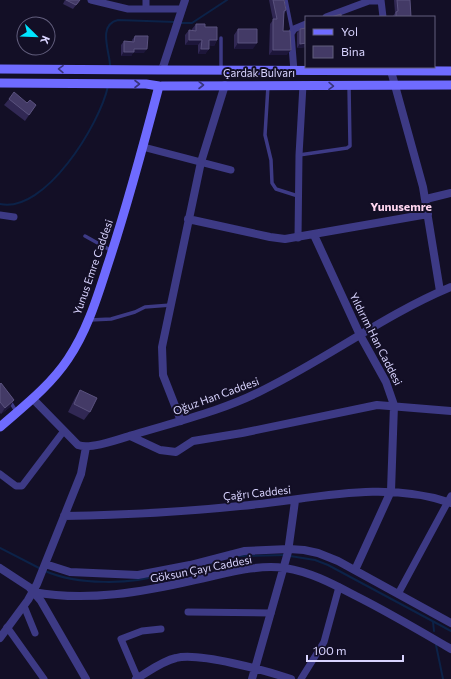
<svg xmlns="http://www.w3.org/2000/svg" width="451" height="679" font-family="Commissioner,sans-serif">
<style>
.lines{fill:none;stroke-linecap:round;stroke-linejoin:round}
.stream{stroke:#0c2248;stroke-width:2}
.service{stroke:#3d3a85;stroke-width:3.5}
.minor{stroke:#3d3a85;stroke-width:7}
.tertiary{stroke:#3d3a85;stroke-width:8}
.secondary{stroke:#6f6bff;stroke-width:9}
.wall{fill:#312854}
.shaded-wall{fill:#1d163a}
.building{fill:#433a66;stroke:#5a527e}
.oneway{stroke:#38347d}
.labels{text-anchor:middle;stroke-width:4;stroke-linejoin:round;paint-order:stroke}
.street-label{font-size:11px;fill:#d9d4ff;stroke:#130f26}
.neighbourhood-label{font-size:12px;font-weight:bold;fill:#ffd6f0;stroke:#130f26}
</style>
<rect width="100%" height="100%" fill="#130f26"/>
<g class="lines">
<path class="stream" d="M179 23H192L227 0
M110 66C110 52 97 25 118 20L175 22
M0 204C45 214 100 124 108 86
M0 548 41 569
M238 556 286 555
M290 556 315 560 328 565 451 631
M45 571C77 585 131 585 164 574
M178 571 199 568 215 563
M433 622 434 631
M436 645 443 679"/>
<path class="service" d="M286 0 292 30
M221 69V38
M268 86 265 135 271 160 272 183 276 189 298 196
M299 155 347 148 350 146 349 86
M85 236 112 251
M90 320 111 319 135 312 145 307 171 305
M9 400 16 411"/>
<path class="minor" d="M91 0 128 9H182
M146 0V9
M381 0 383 17
M326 17 369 1H381
M294 71 291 34 294 29 306 24
M143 147 231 170
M0 215 14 217
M298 238 299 155 303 85
M0 474 16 486H22L63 432
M398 594 451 496
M24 606 35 633
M188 612 271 613
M7 627 44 679
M138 679 121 639 142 631 161 629
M301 679 324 642 339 587"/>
<path class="tertiary" d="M162 70 185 0
M391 71 423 187 440 291
M426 199 451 193
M188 219 270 237 285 239 428 214
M314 235 360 335 386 382 394 405 391 491 355 570
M33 399 78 445C91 450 122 438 136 434 179 421 225 410 265 389 328 358 386 314 451 287
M181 421 163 375 162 347 201 162 225 85
M130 436 160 450 176 452 193 441 242 433 377 405 451 411
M64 516C123 515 182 512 240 506 310 500 383 479 451 503
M45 564 70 572 138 575 190 565 244 551 289 549 304 550 318 553 338 561 451 623
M0 568 29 587 41 601 86 679
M33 592C87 602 143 592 195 580 225 574 255 564 285 568 311 572 333 584 356 596 388 612 420 631 451 649
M0 638 28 600 37 584 81 474 86 447
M136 679C148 672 162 661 176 658 199 652 267 671 291 679
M252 679 288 552 295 501"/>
<path class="secondary" d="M0 69 159 70
M162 70 451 71
M0 83 146 84 159 86C143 147 127 207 107 267 97 298 87 331 68 359 50 386 24 406 0 427
M162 86 451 85"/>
</g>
<path class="wall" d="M65 0H80L73 9 63 4Z
M269 0H284L286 10 284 14 283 31 287 55H269L270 24 273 20Z
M394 0H410L411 17H393V16L395 13Z
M196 24 205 27 217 40 214 46 209 45V49L205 54H198V45H185V35L189 30H192V29Z
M306 28V47L297 48V33L300 29Z
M238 29 253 49H234V35Z
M135 36 144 53H133L131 56H121V45L124 41H132V40Z
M9 99 36 105 25 121 4 105Z
M0 384 14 400 10 407 1 414 0 413Z
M80 390 90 412 84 420 68 412 75 398Z"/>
<path class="shaded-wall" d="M189 40H202L198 45H185Z
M209 40H217L214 46 205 45Z
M238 43H257L253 49H234Z
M306 43V47L297 48 300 44Z
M134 49H147L144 53H133L131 56H121L124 52Z
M201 49H209L205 54H198Z
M273 50H291L287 55H269Z
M14 400 10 407 1 414 5 408Z"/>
<path class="building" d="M66 0H80L76 5Z
M273 0H284L286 10 284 11 283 31H290L291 50H273V19H277Z
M397 0H410L411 17H396V12L398 11Z
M341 14V17H331Z
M196 24H205V27H217V40H209V49H201L202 40H189V30L196 31Z
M306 28V43L300 44V29Z
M238 29H257V43H238Z
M135 36H148L147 49H134V52H124V41L134 42Z
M14 92 27 103 30 100 36 105 29 115 9 99Z
M1 383 14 400 5 408 0 402V384Z
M80 390 97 398 90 412 74 404Z"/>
<defs><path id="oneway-chevron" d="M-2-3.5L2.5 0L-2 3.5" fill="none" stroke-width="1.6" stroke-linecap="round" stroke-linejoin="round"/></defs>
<g class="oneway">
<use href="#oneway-chevron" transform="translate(61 69) rotate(-179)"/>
<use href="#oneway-chevron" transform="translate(137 84)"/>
<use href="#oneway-chevron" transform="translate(201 85)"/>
<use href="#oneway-chevron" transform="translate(331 86) rotate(1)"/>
</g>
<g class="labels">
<g class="street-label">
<text x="259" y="77">Çardak Bulvarı</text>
<text transform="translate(93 267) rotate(-71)" y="4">Yunus Emre Caddesi</text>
<text transform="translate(376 339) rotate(63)" y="4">Yıldırım Han Caddesi</text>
<text transform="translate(216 396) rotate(-20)" y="4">Oğuz Han Caddesi</text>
<text transform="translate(257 493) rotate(-6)" y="4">Çağrı Caddesi</text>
<text transform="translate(201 569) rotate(-11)" y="4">Göksun Çayı Caddesi</text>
</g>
<g class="neighbourhood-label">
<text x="401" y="211">Yunusemre</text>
</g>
</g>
<rect x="305" y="16" width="130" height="52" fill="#130f26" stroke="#625e7d"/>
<rect x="313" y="29" width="20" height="6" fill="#6f6bff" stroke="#625e7d"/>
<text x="341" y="36" font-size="12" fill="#d9d4ff">Yol</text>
<rect x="313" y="46" width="20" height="12" fill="#433a66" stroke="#625e7d"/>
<text x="341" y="56" font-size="12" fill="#d9d4ff">Bina</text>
<g transform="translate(36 36) rotate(113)"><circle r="19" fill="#130f26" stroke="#625e7d"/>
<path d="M0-3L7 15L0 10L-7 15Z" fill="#00e5ff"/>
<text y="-6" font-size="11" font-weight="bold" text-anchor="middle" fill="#d9d4ff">K</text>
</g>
<path d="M307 655v6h96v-6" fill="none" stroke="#d9d4ff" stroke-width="2"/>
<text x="313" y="655" font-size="12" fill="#d9d4ff" stroke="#130f26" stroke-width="3" paint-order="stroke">100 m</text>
</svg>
